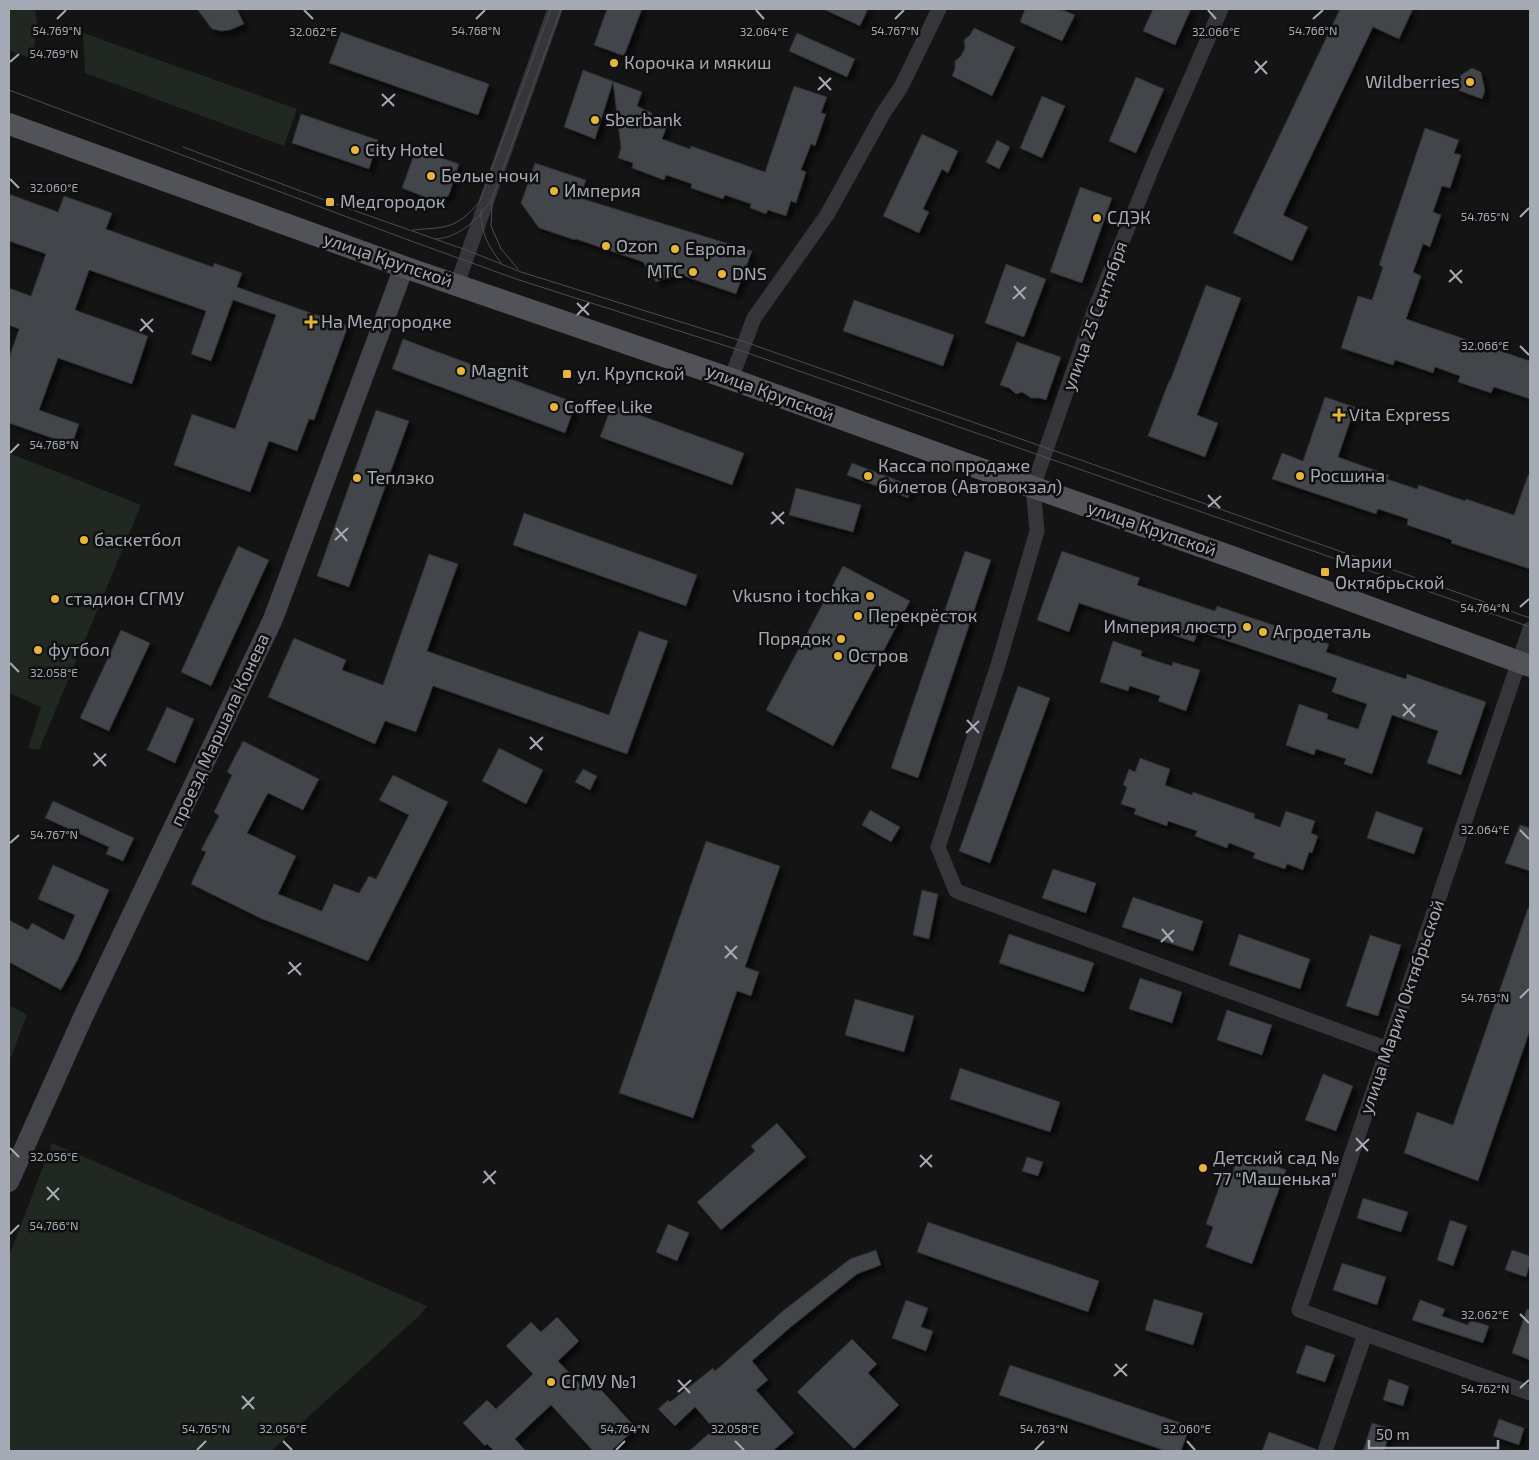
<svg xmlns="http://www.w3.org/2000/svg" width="1539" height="1460" font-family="'Exo 2',sans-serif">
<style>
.green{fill:#202821}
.building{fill:#434448;stroke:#2e2e31;filter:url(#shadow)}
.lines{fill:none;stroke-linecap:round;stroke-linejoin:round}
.street{stroke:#35363a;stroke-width:15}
.secondary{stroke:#43454a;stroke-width:20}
.primary{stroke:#515359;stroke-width:22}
.tram{stroke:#4c4e53;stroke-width:1}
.ticks{fill:none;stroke:#a6aab5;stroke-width:2}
.poi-dot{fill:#e7b53a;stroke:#0f0f10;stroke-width:2}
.labels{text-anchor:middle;stroke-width:5;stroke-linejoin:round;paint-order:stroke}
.poi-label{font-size:18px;fill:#a6aab5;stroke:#0f0f10;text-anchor:start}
.street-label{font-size:18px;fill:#a6aab5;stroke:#0f0f10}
.ticks-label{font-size:12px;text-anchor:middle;fill:#a6aab5;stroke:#0f0f10;stroke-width:5;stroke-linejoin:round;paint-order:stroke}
</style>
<defs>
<filter id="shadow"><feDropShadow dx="4.5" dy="4.5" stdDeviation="2.5" flood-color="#0009"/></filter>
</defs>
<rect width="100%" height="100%" fill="#141415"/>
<path class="green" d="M9 9H35L37 23 33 59 9 50Z
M83 33 297 109 284 146 85 73Z
M9 453 141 505 39 750 28 748 41 707 9 693Z
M9 1005 27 1015 9 1062Z
M52 1143 427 1306 420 1315 271 1451H9V1256Z"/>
<path class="building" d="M197 9H237L244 24 230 30 221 31 212 29Z
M607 9H642L624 56 594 45Z
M823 9H868L860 26Z
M1025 9H1060L1075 15 1062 41 1020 22Z
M1153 9H1191L1175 45 1143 31Z
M1340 9H1413L1399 39 1373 27 1283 215 1308 227 1292 261 1233 233Z
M974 28 1015 47 992 96 952 76 955 69V61L961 56 965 48 964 40 970 35Z
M341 32 489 84 478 115 329 63Z
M797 33 855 59 847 77 789 51Z
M1472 68 1481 72 1485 91 1482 99 1455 89 1461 75Z
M583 70 642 92 637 106 652 113 651 117 668 123 662 139 690 149 691 146 765 172 794 86 827 97 821 113 826 114 815 146 811 144 801 170 806 172 796 203 791 201 786 216 768 210 766 214 750 208 751 204 725 195 723 199 691 188 692 184 666 175 664 180 632 168 633 163 618 158 621 148 613 82 595 139 564 127Z
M1136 77 1164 89 1136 153 1109 141Z
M1042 96 1065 106 1042 158 1020 148Z
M301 114 378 140 369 169 292 143Z
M1425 128 1459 140 1454 153 1461 155 1450 188 1442 186 1433 212 1441 215 1430 247 1423 244 1413 272 1421 276 1406 319 1530 361V399L1494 387 1491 393 1458 382 1460 376 1435 367 1433 373 1395 360 1393 365 1341 348 1358 296 1372 300 1383 267 1379 265Z
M922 134 958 151 948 173 942 169 923 209 929 212 919 233 883 216Z
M997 140 1010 147 999 169 986 162Z
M416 149 459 164 449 195 441 202H437L402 188Z
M535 163 586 180 580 198 752 251 736 294 678 274 656 282 643 262 576 239 575 240 539 228 521 203Z
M1080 187 1112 198 1082 283 1050 272Z
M9 194 58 212 64 196 112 213 106 229 213 267 214 263 242 273 237 287 348 326 314 420 309 419 297 451 269 441 250 492 174 465 192 414 235 429 276 315 233 300 211 361 191 354 206 311 89 270 75 310 148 336 132 384 58 358 39 410 79 424 72 445 9 423V358L19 329 9 325V288L31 296 46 254 9 241Z
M1006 264 1046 279 1024 337 985 323Z
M1206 285 1241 298 1197 415 1218 423 1205 457 1148 436 1169 381H1170Z
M854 300 954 335 943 366 843 331Z
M403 339 576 403 565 433 392 369Z
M1017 342 1061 357 1046 400 1039 398H1031L1022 392 1016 394 1009 388 1000 385Z
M1325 397 1355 407 1338 457 1389 475 1387 479 1417 489 1419 485 1465 501 1466 499 1514 515 1528 475H1530V569L1451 543 1452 540 1407 525 1408 519 1378 509 1376 514 1272 479 1282 453 1303 461Z
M612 405 744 453 732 485 600 437Z
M376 410 409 421 349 587 317 576Z
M852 463 912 486 908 498 847 475Z
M796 488 861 505 853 532 789 515Z
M524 513 697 575 686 606 513 545Z
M238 546 269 560 211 686 181 672Z
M965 551 991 560 918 778 891 768Z
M1062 551 1140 578 1137 585 1215 611 1217 606 1329 644 1326 652 1406 679 1407 674 1486 702 1461 775 1427 763 1438 731 1392 715 1372 774 1344 764 1346 759 1316 749 1314 755 1286 745 1299 704 1328 714 1327 719 1358 729 1367 704 1332 692 1337 678 1198 631 1194 642 1079 603 1069 632 1037 620Z
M429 554 458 564 427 651 609 715 639 631 668 641 627 754 433 686 416 732 385 721 375 744 268 697 294 638 346 660 342 670 383 685Z
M843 566 910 601 833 746 766 710Z
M121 630 150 643 109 731 80 718Z
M1113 641 1142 651 1141 656 1172 666 1173 662 1200 670 1186 711 1158 701 1160 696 1130 686 1128 691 1100 682Z
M1018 686 1050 698 990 863 959 851Z
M167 707 194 719 175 763 147 750Z
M243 741 319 779 303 810 268 793 247 833 296 856 278 894 322 911 334 884 359 893 369 876 376 879 409 815 379 800 393 775 448 802 368 961 260 918 191 884 206 852 201 850 219 816 214 812 232 775 227 772Z
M499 748 543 770 526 804 482 781Z
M1140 758 1170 769 1165 785 1192 795 1193 792 1255 814 1254 818 1280 827 1286 811 1315 821 1311 833 1318 836 1312 853 1309 852 1303 870 1287 864 1285 869 1253 858 1255 853 1229 843 1227 848 1195 836 1197 831 1168 821 1167 826 1134 814 1136 809 1121 804 1127 787 1123 785 1129 769 1135 772Z
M583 769 597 776 590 790 575 782Z
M53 801 134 838 123 861 106 854 109 847 45 818Z
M870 810 900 827 891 842 862 825Z
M1376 811 1423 828 1414 854 1367 838Z
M1520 825 1530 828V871L1505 863Z
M706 841 780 866 745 967 759 972 751 996 737 991 693 1118 619 1093Z
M53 865 109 890 77 961 61 990 9 962V920L28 930 32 923 64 940 75 915 38 899Z
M1053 869 1096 883 1086 913 1042 898Z
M922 890 938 894 929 939 913 935Z
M1133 897 1203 921 1193 951 1122 927Z
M1528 908H1530V1030L1478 1181 1404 1153 1417 1112 1453 1125Z
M1009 934 1094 963 1084 992 999 963Z
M1239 934 1310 959 1300 989 1229 965Z
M1370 935 1401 945 1378 1016 1346 1006Z
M1140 978 1182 992 1172 1023 1129 1009Z
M855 999 914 1016 904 1052 845 1035Z
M1227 1010 1272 1025 1262 1055 1217 1040Z
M960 1068 1060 1102 1050 1132 950 1099Z
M1323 1074 1353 1086 1336 1131 1305 1120Z
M777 1123 806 1157 721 1230 697 1202 755 1151 751 1146Z
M1240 1152 1286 1170 1252 1264 1206 1247 1213 1227 1206 1224 1225 1171 1232 1174Z
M1027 1157 1043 1162 1038 1176 1022 1171Z
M1363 1198 1408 1212 1401 1232 1357 1218Z
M1450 1220 1467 1226 1453 1266 1437 1260Z
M928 1222 1099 1281 1088 1312 917 1252Z
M668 1224 689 1233 677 1261 656 1252Z
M876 1250 881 1265 857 1274 792 1326 752 1361 768 1380 756 1390 794 1433 773 1451H689L714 1429 695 1407 675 1426 658 1409 668 1400 670 1402 713 1368 715 1371 784 1310 850 1259Z
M1512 1250 1530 1256V1264L1526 1277 1505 1270Z
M1342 1263 1386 1277 1377 1305 1333 1290Z
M1154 1299 1203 1313 1193 1345 1145 1330Z
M906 1300 928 1308 921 1327 933 1331 926 1351 892 1338Z
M1420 1300 1445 1309 1442 1316 1468 1325 1470 1320 1489 1326 1483 1343 1412 1320Z
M1527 1309 1530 1310V1360L1512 1353Z
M557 1317 579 1341 558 1361 586 1390 594 1382 636 1428 611 1451H593L551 1405 515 1439 526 1451H494L487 1444 485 1446 463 1423 487 1400 496 1409 533 1374 506 1346 531 1322 541 1332Z
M852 1339 877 1364 868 1373 899 1405 854 1449 797 1392Z
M1306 1345 1335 1355 1325 1382 1296 1373Z
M1010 1365 1190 1426 1181 1451H1166L999 1395Z
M1389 1379 1409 1386 1403 1406 1383 1400Z
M1499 1419 1524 1428 1519 1445 1493 1436Z
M1372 1423 1391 1429 1384 1451H1363Z
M1269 1432 1316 1449V1451H1262Z"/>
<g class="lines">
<path class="street" d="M1221 9 1154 163 1095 309 1033 487 1037 531 998 665 938 847 956 891 1388 1049
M457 284 555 9
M731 379 754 318 827 215 884 112 901 87 939 9
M1365 1334 1530 1393
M1325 1451 1365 1334 1299 1310 1530 629"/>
<path class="secondary" d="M9 1182 84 1015 273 619 404 267"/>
<path class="primary" d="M9 124 404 267 731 379 964 463 1232 557 1530 666"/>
<path class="tram" d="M9 90 411 241 519 280 742 351 1530 627
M183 147 330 202 469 251 521 272 745 342 1530 618
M492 200 491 226 501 249 518 269
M481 211C481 233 488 246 501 263
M413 230C447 227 457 229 480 201L551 9
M436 239C461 237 478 219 492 199L561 9"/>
</g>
<path class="ticks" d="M304 10 313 19M756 10 764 19M1208 10 1216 19M57 19 66 10M476 19 485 10M895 19 904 10M1313 19 1323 10M1255 61 1267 74M10 62 19 54M1255 73 1267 61M819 77 831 90M818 90 831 78M382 94 394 106M382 106 395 94M10 179 19 188M1520 217 1529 208M1450 270 1462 283M1449 282 1462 270M1014 286 1025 299M1013 299 1026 287M577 303 589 315M577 315 589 303M141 319 153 332M140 331 153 319M1520 346 1529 355M10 453 19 444M1208 495 1220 508M1208 507 1221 496M772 512 784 524M771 524 784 512M336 528 347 541M335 540 348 528M1520 607 1529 599M10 663 19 672M1403 704 1415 717M1403 716 1415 704M967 720 979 733M966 733 979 721M530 737 542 750M530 749 543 737M94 753 106 766M93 766 106 754M1520 830 1529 839M10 843 19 835M1162 929 1173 942M1161 942 1174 930M725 946 737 959M725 958 737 946M289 962 301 975M288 974 301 963M1520 998 1529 989M1356 1138 1368 1151M10 1148 19 1157M1356 1151 1369 1139M920 1155 932 1167M920 1167 932 1155M484 1171 495 1184M483 1183 496 1171M47 1187 59 1200M47 1200 59 1188M10 1234 19 1225M1520 1314 1529 1323M1115 1364 1127 1376M1114 1376 1127 1364M678 1380 690 1393M1520 1388 1529 1380M678 1392 691 1380M242 1396 254 1409M242 1409 254 1397M283 1441 292 1450M735 1441 744 1450M1187 1441 1195 1450M197 1450 206 1441M616 1450 625 1441M1035 1450 1044 1441"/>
<g class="poi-dot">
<circle cx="614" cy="63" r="5"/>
<circle cx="1470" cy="82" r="5"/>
<circle cx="595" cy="120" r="5"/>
<circle cx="355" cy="150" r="5"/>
<circle cx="431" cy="176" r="5"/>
<circle cx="554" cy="191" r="5"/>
<rect x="325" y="197" width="10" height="10" rx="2.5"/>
<circle cx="1097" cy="218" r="5"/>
<circle cx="606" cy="246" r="5"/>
<circle cx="675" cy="249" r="5"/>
<circle cx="693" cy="272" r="5"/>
<circle cx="722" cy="274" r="5"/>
<path d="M308.5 314.5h5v5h5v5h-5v5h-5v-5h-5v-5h5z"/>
<circle cx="461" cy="371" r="5"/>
<rect x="562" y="369" width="10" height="10" rx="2.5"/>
<circle cx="554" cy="407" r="5"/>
<path d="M1336.5 407.5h5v5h5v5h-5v5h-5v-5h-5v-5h5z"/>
<circle cx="868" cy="476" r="5"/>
<circle cx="1300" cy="476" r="5"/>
<circle cx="357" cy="478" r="5"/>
<circle cx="84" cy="540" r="5"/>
<rect x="1320" y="567" width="10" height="10" rx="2.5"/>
<circle cx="870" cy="596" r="5"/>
<circle cx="55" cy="599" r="5"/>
<circle cx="858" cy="616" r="5"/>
<circle cx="1247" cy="627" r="5"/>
<circle cx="1263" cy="632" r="5"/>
<circle cx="841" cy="639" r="5"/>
<circle cx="38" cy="650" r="5"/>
<circle cx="838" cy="656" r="5"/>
<circle cx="1203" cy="1168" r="5"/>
<circle cx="551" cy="1382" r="5"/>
</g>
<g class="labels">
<g class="poi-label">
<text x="624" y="69">Корочка и мякиш</text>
<text x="1460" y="88" text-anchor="end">Wildberries</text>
<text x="605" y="126">Sberbank</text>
<text x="365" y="156">City Hotel</text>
<text x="441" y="182">Белые ночи</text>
<text x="564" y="197">Империя</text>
<text x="340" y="208">Медгородок</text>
<text x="1107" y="224">СДЭК</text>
<text x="616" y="252">Ozon</text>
<text x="685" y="255">Европа</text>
<text x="683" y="278" text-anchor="end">МТС</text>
<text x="732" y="280">DNS</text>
<text x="321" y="328">На Медгородке</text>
<text x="471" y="377">Magnit</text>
<text x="577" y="380">ул. Крупской</text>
<text x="564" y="413">Coffee Like</text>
<text x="1349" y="421">Vita Express</text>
<text x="878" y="472">Касса по продаже<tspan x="878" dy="21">билетов (Автовокзал)</tspan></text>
<text x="1310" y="482">Росшина</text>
<text x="367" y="484">Теплэко</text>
<text x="94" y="546">баскетбол</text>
<text x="1335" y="568">Марии<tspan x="1335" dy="21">Октябрьской</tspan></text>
<text x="860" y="602" text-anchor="end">Vkusno i tochka</text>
<text x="65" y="605">стадион СГМУ</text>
<text x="868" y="622">Перекрёсток</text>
<text x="1237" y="633" text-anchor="end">Империя люстр</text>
<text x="1273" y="638">Агродеталь</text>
<text x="831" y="645" text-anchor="end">Порядок</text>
<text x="48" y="656">футбол</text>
<text x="848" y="662">Остров</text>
<text x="1213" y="1164">Детский сад №<tspan x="1213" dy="21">77 "Машенька"</tspan></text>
<text x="561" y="1388">СГМУ №1</text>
</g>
<g class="street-label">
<text transform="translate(388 260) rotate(19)" y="6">улица Крупской</text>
<text transform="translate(1095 316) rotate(-70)" y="6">улица 25 Сентября</text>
<text transform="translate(770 393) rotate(20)" y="6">улица Крупской</text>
<text transform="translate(1152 529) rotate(19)" y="6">улица Крупской</text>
<text transform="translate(220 730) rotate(-65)" y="6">проезд Маршала Конева</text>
<text transform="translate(1402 1007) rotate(-71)" y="6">улица Марии Октябрьской</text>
</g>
</g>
<g class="ticks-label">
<text x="476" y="35">54.768°N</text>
<text x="1313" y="35">54.766°N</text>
<text x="57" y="35">54.769°N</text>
<text x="895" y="35">54.767°N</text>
<text x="1216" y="36">32.066°E</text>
<text x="313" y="36">32.062°E</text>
<text x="764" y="36">32.064°E</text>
<text x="54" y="58">54.769°N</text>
<text x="54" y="192">32.060°E</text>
<text x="1485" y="221">54.765°N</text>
<text x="1485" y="350">32.066°E</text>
<text x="54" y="449">54.768°N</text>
<text x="1485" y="612">54.764°N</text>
<text x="54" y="677">32.058°E</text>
<text x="1485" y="834">32.064°E</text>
<text x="54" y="839">54.767°N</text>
<text x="1485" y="1002">54.763°N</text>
<text x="54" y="1161">32.056°E</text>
<text x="54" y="1230">54.766°N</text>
<text x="1485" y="1319">32.062°E</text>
<text x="1485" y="1393">54.762°N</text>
<text x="283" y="1433">32.056°E</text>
<text x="735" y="1433">32.058°E</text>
<text x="1187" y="1433">32.060°E</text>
<text x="206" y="1433">54.765°N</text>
<text x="625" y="1433">54.764°N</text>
<text x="1044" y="1433">54.763°N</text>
</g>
<rect width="1539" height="1460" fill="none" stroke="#a6aab5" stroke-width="20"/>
<path d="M1369 1440v8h129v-8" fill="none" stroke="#a6aab5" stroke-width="2.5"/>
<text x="1376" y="1440" font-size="15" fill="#a6aab5" stroke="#0f0f10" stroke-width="4" paint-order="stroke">50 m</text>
</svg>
